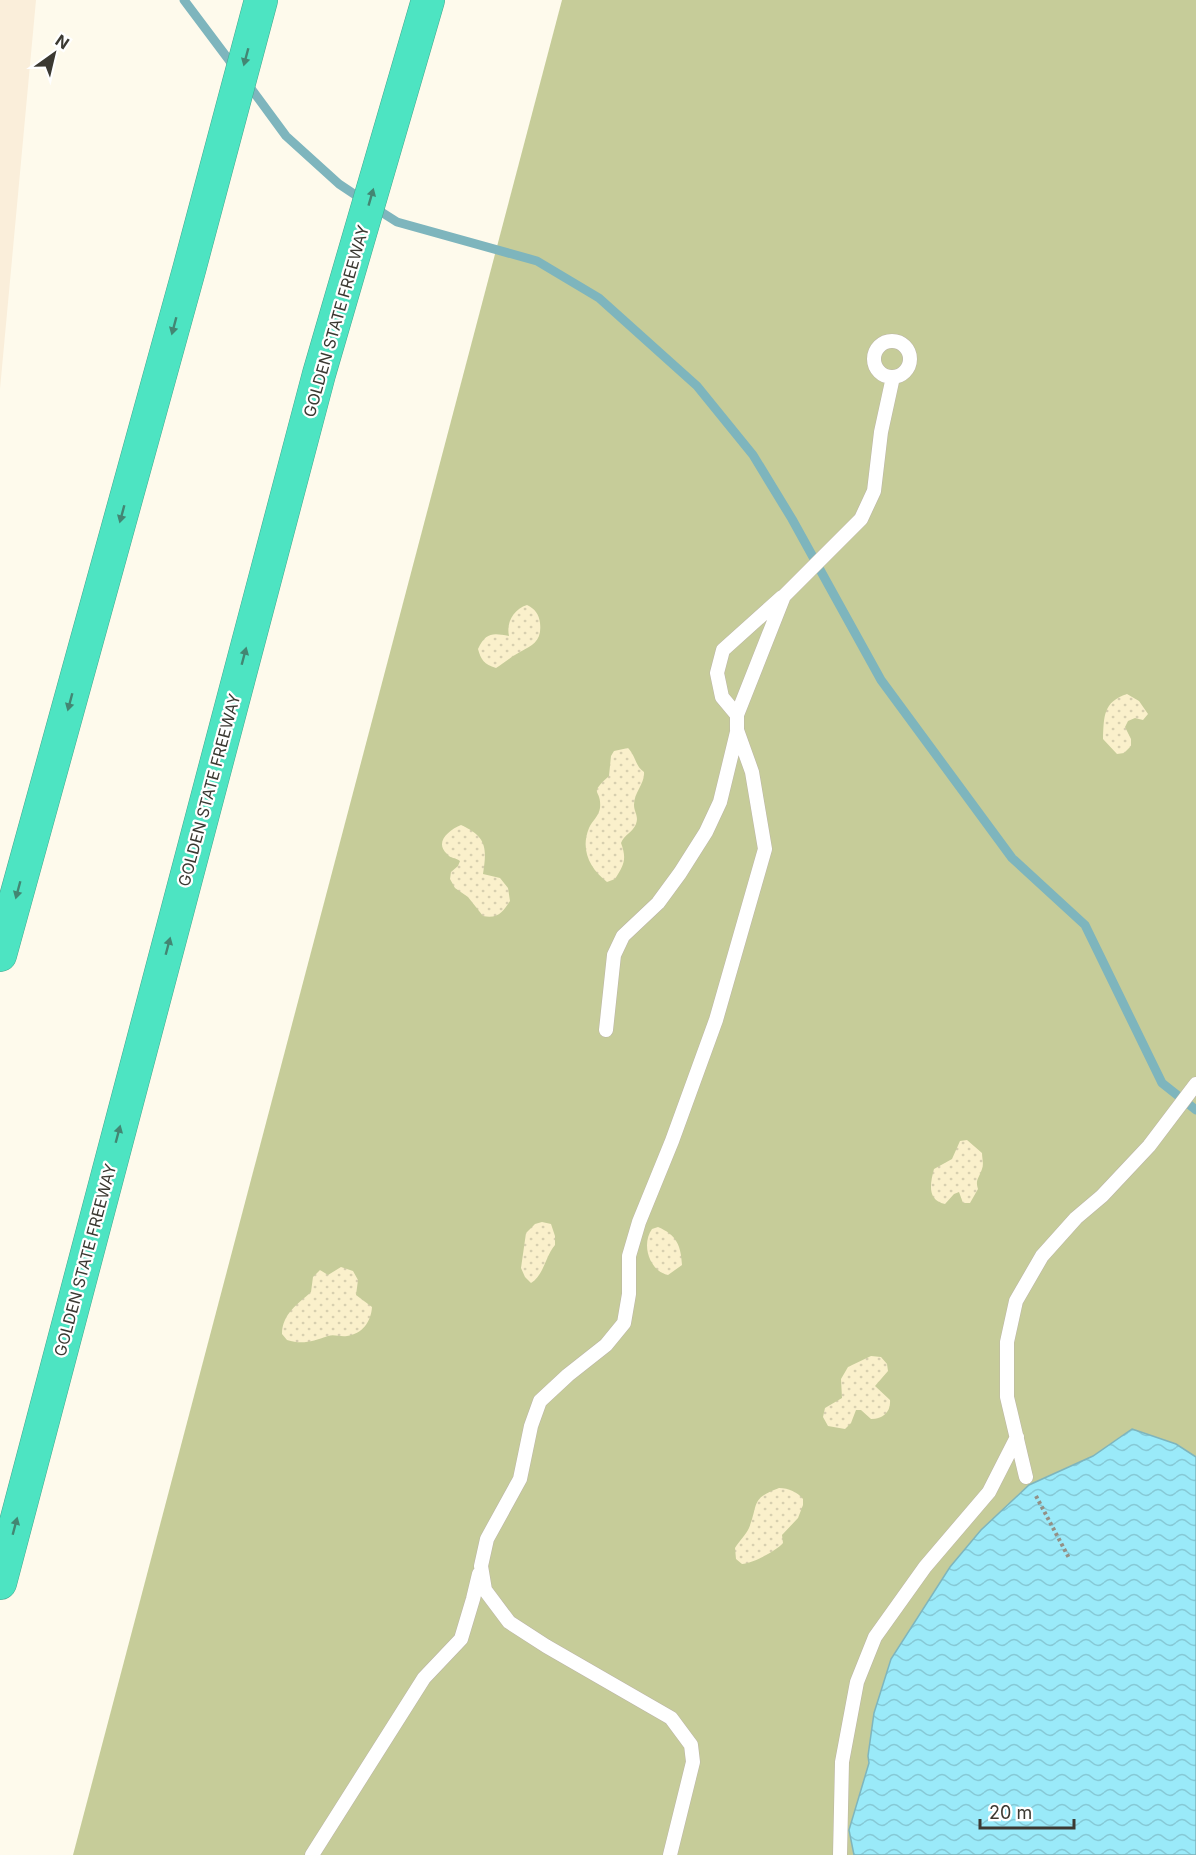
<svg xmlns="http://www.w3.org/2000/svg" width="1196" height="1855" font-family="Inter,sans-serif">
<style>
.commercial{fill:#faeeda}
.green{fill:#c6cc99}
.sand{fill:url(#sand-dots)}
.water{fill:url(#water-waves);stroke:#7eb5bd;stroke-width:1.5}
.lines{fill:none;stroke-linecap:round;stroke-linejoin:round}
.stream{stroke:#7eb5bd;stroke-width:9}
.lane-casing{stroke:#bbb5a5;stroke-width:15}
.highway-casing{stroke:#47a890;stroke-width:34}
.path{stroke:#939086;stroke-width:4;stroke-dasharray:3 3;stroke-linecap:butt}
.lane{stroke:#fff;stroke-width:14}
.highway{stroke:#4de4c2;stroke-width:33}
.oneway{fill:#438673}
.labels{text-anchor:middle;stroke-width:4.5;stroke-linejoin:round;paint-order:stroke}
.street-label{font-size:16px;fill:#3b3932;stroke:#fff}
</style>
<defs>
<pattern id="sand-dots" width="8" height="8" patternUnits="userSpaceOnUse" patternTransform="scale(1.5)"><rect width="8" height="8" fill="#faf0cb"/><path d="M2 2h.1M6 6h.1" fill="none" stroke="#d7cfaf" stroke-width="1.8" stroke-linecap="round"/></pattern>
<pattern id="water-waves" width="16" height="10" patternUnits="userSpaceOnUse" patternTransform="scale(1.5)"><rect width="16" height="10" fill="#9aeaf9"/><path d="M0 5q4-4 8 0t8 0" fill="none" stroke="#86c9d6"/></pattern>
</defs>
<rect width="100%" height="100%" fill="#fefaec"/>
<path class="commercial" d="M0 0H36L0 389Z"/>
<path class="green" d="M562 0H1196V1855H73Z"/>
<path class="sand" d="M527 605C535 609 539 614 540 623 542 640 534 645 520 652 512 656 504 663 496 668 484 664 481 660 478 649 486 632 493 633 509 636 506 622 514 609 527 605Z
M1127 694 1139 701 1148 714 1143 720 1135 718 1128 721 1125 727 1131 739V746L1124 753 1117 754 1103 739C1104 716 1103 702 1127 694Z
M628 748C636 756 635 766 644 772 645 784 634 792 634 805 634 812 639 816 636 824 633 832 624 835 621 843 627 859 624 865 615 879L607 882C590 869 580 850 589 828 592 821 599 816 600 808 602 788 587 796 609 776L611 756 614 751Z
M461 825C487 837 487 848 483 874L500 878 508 888 510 901C503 912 498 919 483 916L468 897 455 888 450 879 451 872 458 866 460 861C455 857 451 859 447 854 434 842 449 830 461 825Z
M967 1140 982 1153C982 1158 984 1164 982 1169 979 1178 975 1180 978 1189L970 1203H963L959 1192 954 1194 945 1204C927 1200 930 1184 934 1169L952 1159 960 1141Z
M542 1222 551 1224 555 1236V1245C545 1257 544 1275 531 1283L525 1277 521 1268 526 1233 535 1224Z
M658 1227C677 1235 681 1246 682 1265L668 1275C649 1271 641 1244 652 1229Z
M341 1267 353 1271 358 1280 356 1295 372 1307C371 1322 362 1334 347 1336 340 1337 334 1334 328 1336 313 1341 303 1345 287 1340L282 1334C282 1314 298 1304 311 1292L313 1277 320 1270 328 1275Z
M871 1356 881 1357 887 1364 888 1371 875 1386 890 1400C891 1412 883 1419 871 1419L861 1410H856L851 1423 845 1429 828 1426 823 1417 825 1408 842 1398 841 1379 848 1367Z
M779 1488C789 1488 797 1492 803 1499V1505L798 1518 782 1535 783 1543C776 1551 753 1563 742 1564L736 1559 735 1548C739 1541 746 1535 749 1528 759 1503 750 1499 779 1488Z"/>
<path class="water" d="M1132 1429 1176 1444 1196 1457V1855H854L849 1830 869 1763 868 1756 874 1713 891 1659 950 1567 981 1530 1029 1485 1093 1456Z"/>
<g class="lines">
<path class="stream" d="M184 0 235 68
M247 83 286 136 339 184 363 200
M375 208 397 222 537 261 599 298 697 386 753 455 792 519 881 680 1012 858 1085 925 1162 1083 1196 1110"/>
<defs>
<path id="lane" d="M874 359a18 18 0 1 1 36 0a18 18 0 1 1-36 0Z
M737 715 722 697 717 673 723 650 782 597
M606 1030 614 955 623 936 658 903 680 873 706 832 720 802 737 732
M1026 1477 1007 1397V1342L1016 1301 1042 1256 1076 1218 1102 1196 1149 1146 1196 1084
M312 1855 424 1678 461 1639 473 1599 479 1574
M670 1855 693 1762 691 1745 671 1718 546 1646 509 1622 485 1590 481 1566 487 1539 520 1479 531 1426 540 1401 568 1375 606 1345 624 1323 629 1294V1256L639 1222 672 1141 716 1020 765 849 752 772 737 730V715L784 596 861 519 874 491 881 432 893 377
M840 1855 842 1762 857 1682 875 1637 925 1567 989 1492 1017 1437"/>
<path id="highway" d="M0 955 189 270 261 0
M0 1583 319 374 428 0"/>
</defs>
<use href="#lane" class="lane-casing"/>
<use href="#highway" class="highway-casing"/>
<path class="path" d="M1036 1496 1069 1558"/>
<use href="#lane" class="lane"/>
<use href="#highway" class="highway"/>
</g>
<defs><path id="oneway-solid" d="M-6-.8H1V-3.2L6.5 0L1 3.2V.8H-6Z" transform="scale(1.5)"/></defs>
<g class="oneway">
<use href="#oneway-solid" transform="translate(246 57) rotate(105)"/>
<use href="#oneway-solid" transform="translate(371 197) rotate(-74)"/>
<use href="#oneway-solid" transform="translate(174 326) rotate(105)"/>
<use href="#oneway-solid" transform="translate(122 514) rotate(105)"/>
<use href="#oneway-solid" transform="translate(244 656) rotate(-75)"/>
<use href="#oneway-solid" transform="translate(70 702) rotate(105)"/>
<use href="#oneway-solid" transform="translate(18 890) rotate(105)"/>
<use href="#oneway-solid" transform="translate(168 946) rotate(-75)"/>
<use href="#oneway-solid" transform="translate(118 1134) rotate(-75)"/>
<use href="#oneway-solid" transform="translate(15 1526) rotate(-75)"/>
</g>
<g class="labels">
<g class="street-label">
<text transform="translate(336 321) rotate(-74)" y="6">GOLDEN STATE FREEWAY</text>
<text transform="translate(209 790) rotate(-75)" y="6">GOLDEN STATE FREEWAY</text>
<text transform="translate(85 1260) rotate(-75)" y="6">GOLDEN STATE FREEWAY</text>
</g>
</g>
<g transform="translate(54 54) rotate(34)" stroke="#ffffff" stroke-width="4.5" paint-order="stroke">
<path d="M0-4.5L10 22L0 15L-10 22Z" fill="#3b3932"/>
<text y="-9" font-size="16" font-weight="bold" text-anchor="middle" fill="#3b3932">N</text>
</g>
<path d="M980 1819v9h94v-9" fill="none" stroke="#3b3932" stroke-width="3"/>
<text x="989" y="1819" font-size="18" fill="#3b3932" stroke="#ffffff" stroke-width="4.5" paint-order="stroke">20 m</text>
</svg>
